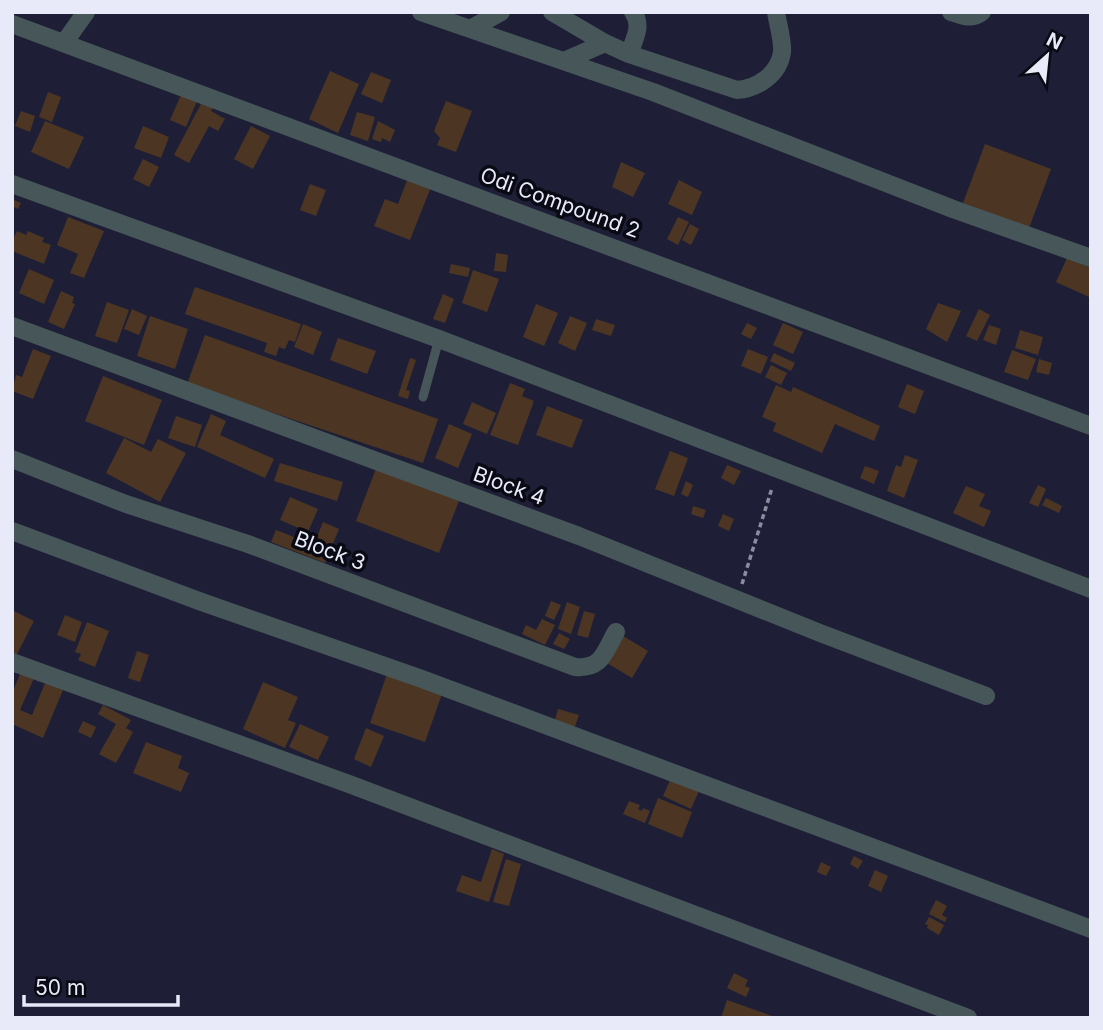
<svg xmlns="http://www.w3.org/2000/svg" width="1103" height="1030" font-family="Inter,sans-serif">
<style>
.building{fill:#4c3623}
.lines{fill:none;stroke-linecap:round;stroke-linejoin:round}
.path{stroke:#8b8c9f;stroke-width:3.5;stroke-dasharray:5 3.5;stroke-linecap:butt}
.lane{stroke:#465659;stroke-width:9}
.street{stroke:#465659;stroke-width:18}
.labels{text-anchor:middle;stroke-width:7;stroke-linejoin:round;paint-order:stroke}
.street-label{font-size:21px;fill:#e8eafa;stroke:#090a14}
</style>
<rect width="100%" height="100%" fill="#1e1f36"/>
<path class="building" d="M330 71 359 84 338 133 309 119Z
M371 72 391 80 382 103 361 94Z
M48 92 61 97 52 122 39 117Z
M181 95 197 101 186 127 170 120Z
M203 100 214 106 211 111 225 119 218 131 209 126 189 163 174 155Z
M446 101 472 111 456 152 437 145 440 138 434 131Z
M21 111 35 116 30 132 15 126Z
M357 112 375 117 368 141 350 135Z
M45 121 84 137 69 169 31 152Z
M378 121 395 130 390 142 382 138 381 142 372 139Z
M143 126 169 137 161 158 134 148Z
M251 126 270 136 253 169 234 159Z
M985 144 1051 169 1029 228 963 203Z
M143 159 159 167 149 187 133 179Z
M621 162 645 173 633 197 612 187Z
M408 178 431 187 410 240 374 226 385 199 398 204Z
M679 180 702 192 692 215 668 204Z
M310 184 326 190 316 216 300 210Z
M12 199 21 203 18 209 12 206Z
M68 217 104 231 84 278 70 273 78 254 57 245Z
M678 217 689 222 678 245 667 239Z
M690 224 699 229 691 245 682 240Z
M17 231 26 235 28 231 44 238 42 242 51 245 44 264 12 251V241Z
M496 253 508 255 506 272 494 271Z
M1067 258 1091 268 1089 297 1056 282Z
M451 264 470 268 468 277 449 273Z
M29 269 54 280 44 304 19 293Z
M473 270 499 279 487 312 462 303Z
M195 287 301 324 295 342 289 340 285 349 279 347 276 356 264 352 267 343 185 314Z
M61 291 74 297 72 303 75 304 64 329 48 322Z
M443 294 454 299 445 323 433 319Z
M107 302 129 310 117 343 95 336Z
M938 303 961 311 947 342 926 329Z
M536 304 558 313 544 346 523 337Z
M132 309 147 316 139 335 124 329Z
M979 309 990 315 977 341 966 336Z
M150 316 188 329 175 369 137 356Z
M570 316 587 323 575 351 558 343Z
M596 319 615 325 611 336 592 330Z
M747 323 757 328 751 339 741 334Z
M783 323 803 332 793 354 773 345Z
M303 324 322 332 313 355 294 347Z
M989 325 1001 329 996 345 983 340Z
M1020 330 1043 337 1038 355 1015 348Z
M205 335 438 419 423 463 187 384Z
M338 338 376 351 367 374 330 360Z
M33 349 51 356 33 399 12 391 16 375 22 377Z
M748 349 768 357 761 374 741 366Z
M1012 350 1036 359 1028 380 1004 372Z
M774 353 795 363 791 371 770 361Z
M410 358 416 360 406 390 410 391 408 399 398 396Z
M1039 359 1052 363 1049 375 1036 372Z
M771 365 787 373 781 385 765 377Z
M103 376 162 400 144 445 85 421Z
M510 383 525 389 522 396 534 401 518 445 490 435Z
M907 384 924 391 915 414 898 407Z
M776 385 791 392 793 387 880 426 874 441 835 424 822 453 773 431 776 423 762 417Z
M472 402 496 413 487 434 463 424Z
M547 406 583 420 572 448 536 435Z
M211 414 226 421 220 435 274 459 265 478 197 447Z
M176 416 202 425 195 447 168 438Z
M449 424 472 434 458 468 435 458Z
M124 438 151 452 158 439 186 453 160 502 106 473Z
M670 451 688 458 674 496 655 489Z
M905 455 918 460 904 498 887 491 896 465 901 467Z
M280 463 343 482 337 501 274 481Z
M727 465 741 471 734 485 721 478Z
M377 466 460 498 439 553 356 521Z
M865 466 879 471 874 484 860 478Z
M686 481 693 485 688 497 681 494Z
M1038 485 1046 489 1038 507 1029 503Z
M966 486 985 494 979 506 991 511 984 527 953 513Z
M290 497 318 509 308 532 280 520Z
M1046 498 1062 506 1059 513 1042 505Z
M693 506 706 510 703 518 691 514Z
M723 514 734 519 729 531 718 526Z
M323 522 339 529 325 563 271 542 276 530 314 545Z
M551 601 561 605 554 620 545 616Z
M567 602 580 607 571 634 558 629Z
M12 610 34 621 15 658 12 657Z
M584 611 595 614 588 638 577 635Z
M65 615 82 622 75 642 57 635Z
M542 619 555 625 545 645 522 634 526 625 536 630Z
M87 622 109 631 95 667 78 660 81 654 75 652Z
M559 633 570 639 564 649 553 644Z
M623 636 648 651 632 678 607 663Z
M137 651 149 655 140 682 128 678Z
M388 671 443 691 425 742 370 723Z
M21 672 34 678 20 710 32 715 45 683 63 690 43 738 12 724V693Z
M263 682 298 697 288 720 296 723 285 748 243 729Z
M103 705 131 720 126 728 133 732 116 763 99 754 116 724 98 714Z
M558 709 579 715 574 729 554 723Z
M83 721 96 727 91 738 78 732Z
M300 724 329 737 318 760 289 747Z
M366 728 384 736 371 767 354 759Z
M146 742 182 756 178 768 189 773 181 792 133 773Z
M671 778 699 791 691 809 663 796Z
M658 798 692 812 682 838 648 824Z
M629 801 640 805 638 809 642 811 643 808 650 811 645 823 623 814Z
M492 849 504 854 489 902 456 891 462 875 481 882Z
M854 856 863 861 858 869 850 864Z
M506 859 521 864 509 906 493 902Z
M821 862 831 867 826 876 817 872Z
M875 870 888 876 881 892 868 886Z
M936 900 947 906 942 915 947 918 945 922 929 914Z
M929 917 944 925 939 935 927 928 928 925 925 924Z
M734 973 748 980 745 986 750 988 746 997 727 988Z
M727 1000 775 1017V1018H721Z"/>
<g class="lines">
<path class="path" d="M742 584 772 488"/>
<path class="lane" d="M423 397 439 339"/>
<path class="street" d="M421 12 653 92 953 209 1091 258
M552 12 605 43 629 54 737 90C756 89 779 75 782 52 783 40 778 25 776 12
M951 12C962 16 972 20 982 12
M12 24 1091 426
M472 28 501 12
M64 43 86 12
M629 54C634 40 643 25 633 12
M564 61 605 43
M12 184 439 339 1091 589
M12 326 579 536 820 633 986 696
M12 459 126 504 248 544 575 667C602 669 604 653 616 632
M12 531 199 601 422 679 1091 929
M12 662 349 784 968 1018"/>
</g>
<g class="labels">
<g class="street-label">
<text transform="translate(560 203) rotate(20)" y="7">Odi Compound 2</text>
<text transform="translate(509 486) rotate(20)" y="7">Block 4</text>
<text transform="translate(330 551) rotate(21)" y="7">Block 3</text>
</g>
</g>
<rect width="1103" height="1030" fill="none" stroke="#e8eafa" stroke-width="28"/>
<g transform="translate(1047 56) rotate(27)" stroke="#090a14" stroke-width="5" paint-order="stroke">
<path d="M0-5L12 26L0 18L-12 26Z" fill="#e8eafa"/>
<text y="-10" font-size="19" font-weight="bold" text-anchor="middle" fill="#e8eafa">N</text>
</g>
<path d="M24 995v10h154v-10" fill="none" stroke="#e8eafa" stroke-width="3.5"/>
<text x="35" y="995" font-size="21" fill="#e8eafa" stroke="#090a14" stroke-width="5" paint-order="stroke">50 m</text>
</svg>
